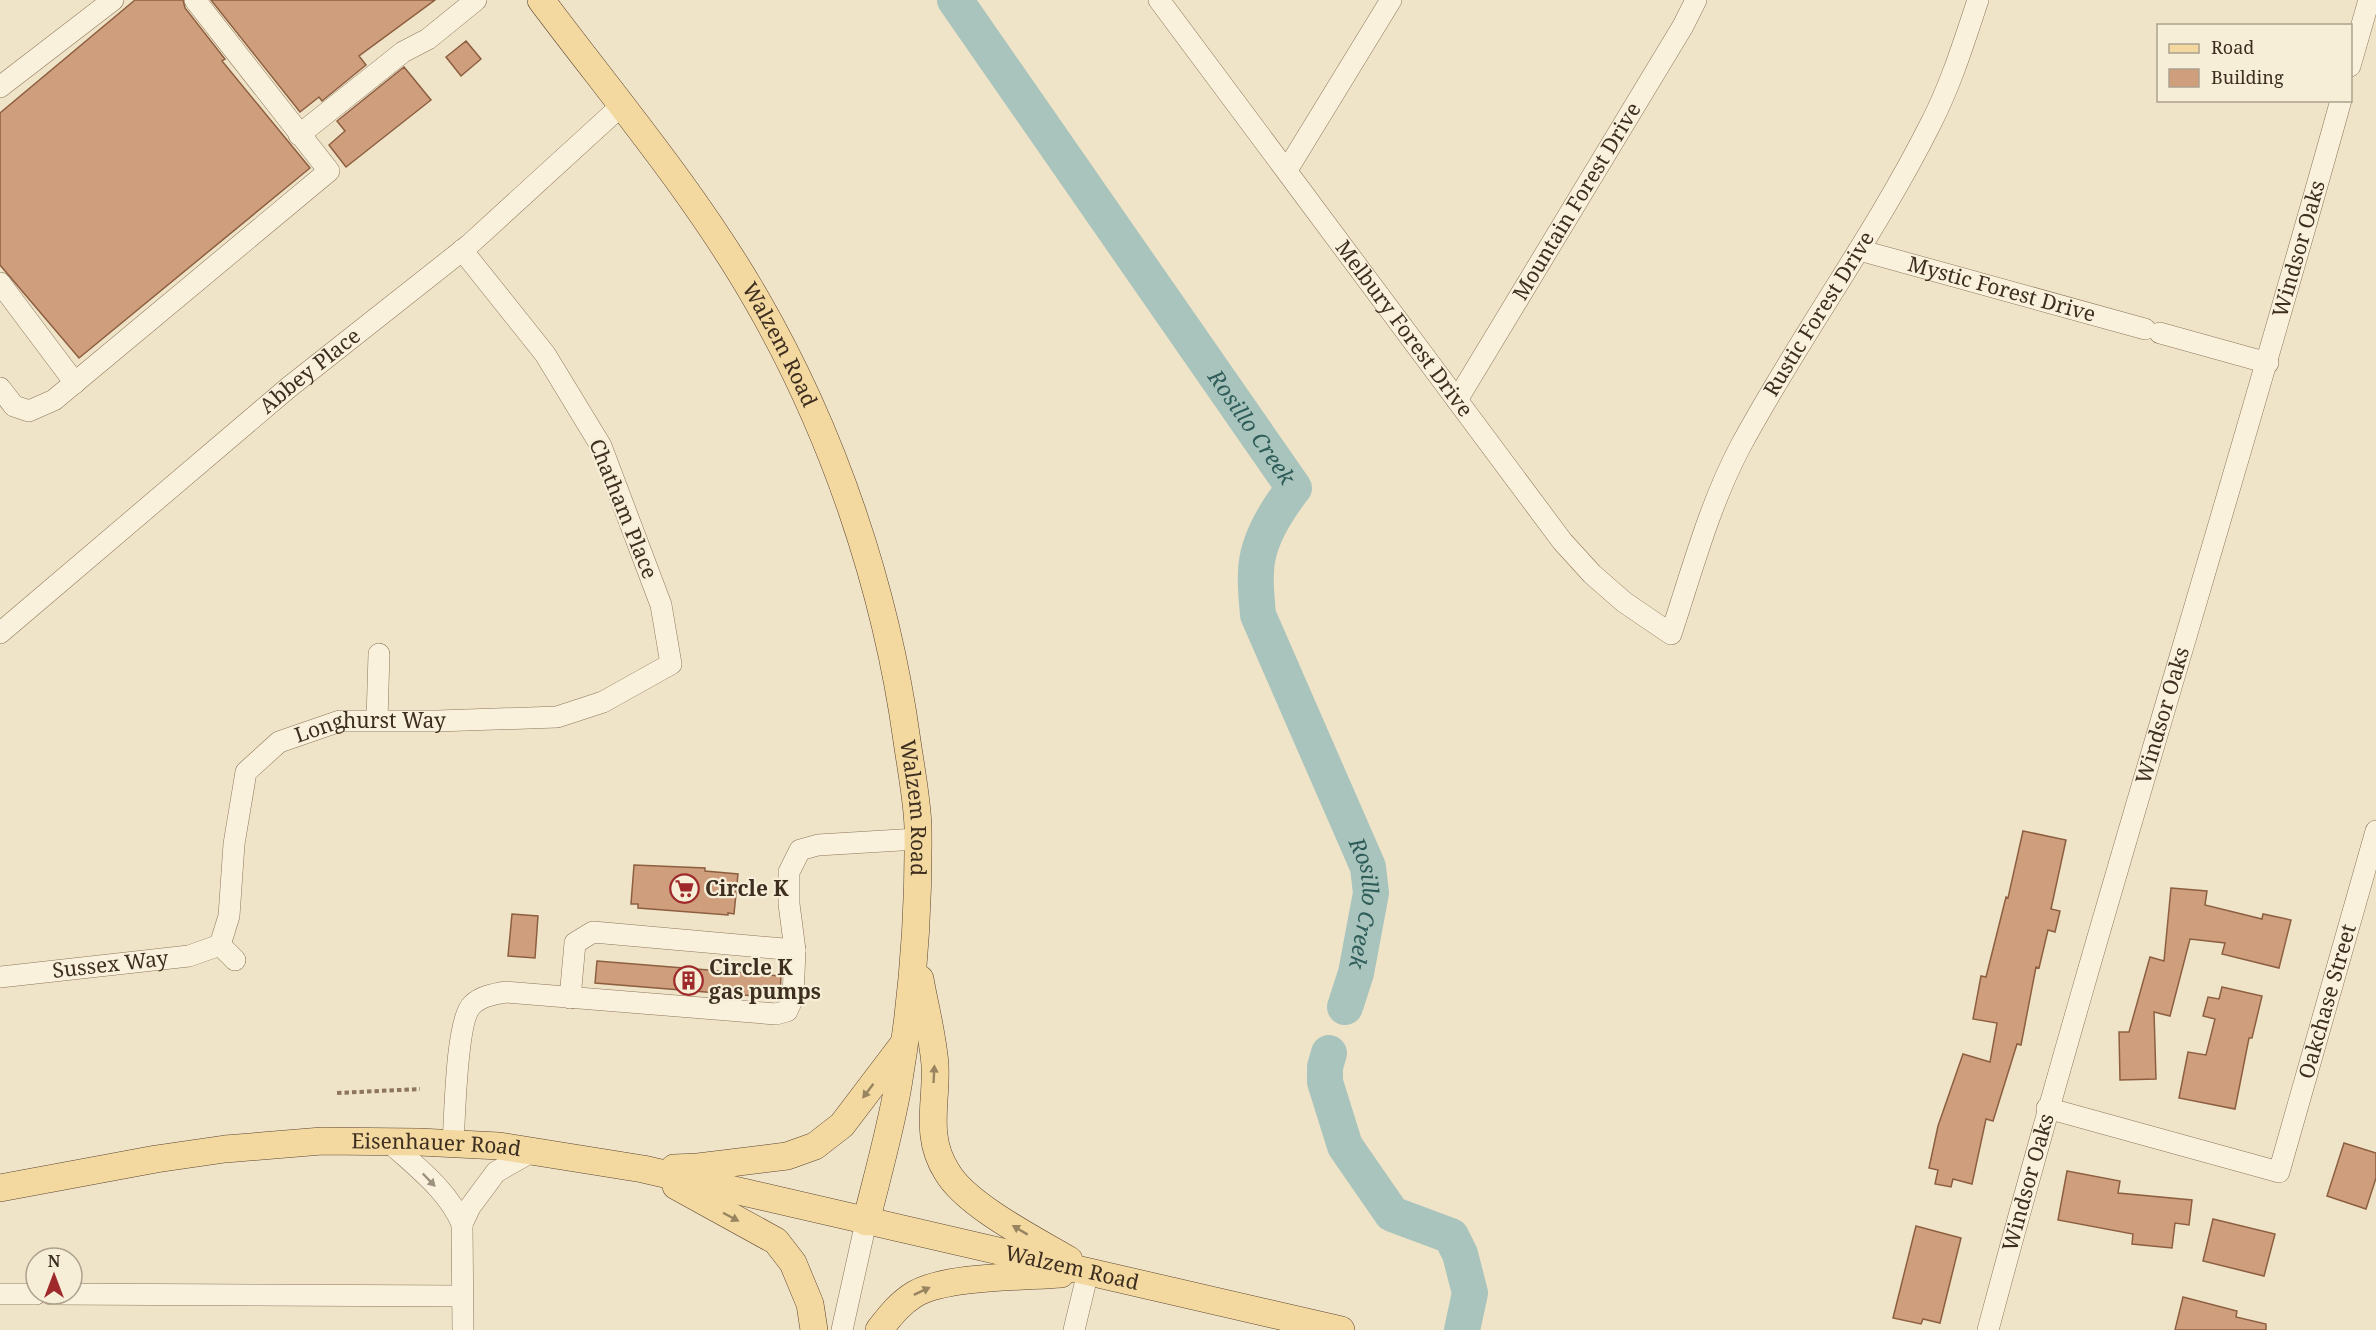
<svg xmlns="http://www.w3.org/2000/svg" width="2376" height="1330" font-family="'Noto Serif',serif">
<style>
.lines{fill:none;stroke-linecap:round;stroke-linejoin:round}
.river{stroke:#a9c4bc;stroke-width:36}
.building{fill:#cf9f7d;stroke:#8d5f41;stroke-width:1.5}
.minor-casing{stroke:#8d765c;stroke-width:22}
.major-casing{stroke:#5b4430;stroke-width:28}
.path{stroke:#8d765c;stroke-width:4;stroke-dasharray:4.5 3;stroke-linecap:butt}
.minor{stroke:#faf1dc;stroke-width:21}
.major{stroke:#f3d9a0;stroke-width:27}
.oneway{fill:#988460}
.oneway2{fill:#9c907e}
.labels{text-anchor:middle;stroke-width:4.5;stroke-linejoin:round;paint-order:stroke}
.street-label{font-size:21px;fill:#3d2e20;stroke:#f7eed8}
.poi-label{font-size:21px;font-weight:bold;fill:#3d2e20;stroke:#f7eed8;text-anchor:start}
.water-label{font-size:22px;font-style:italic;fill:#2f5d5a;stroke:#f7eed8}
</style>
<rect width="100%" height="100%" fill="#f0e4c8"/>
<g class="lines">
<g class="river">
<path id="s1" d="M955 0 1294 488C1276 511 1256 543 1256 573 1255 587 1257 601 1258 615L1368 867 1371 893 1356 973 1345 1007"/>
<path d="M1329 1053 1325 1067V1082L1345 1146 1392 1214 1451 1236 1460 1254 1470 1293 1462 1330"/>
</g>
</g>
<path class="building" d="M135 0H183L185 8 225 59 222 61 310 168 79 358 0 265V113Z
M211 0H435L359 56 366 65 322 101 319 97 300 112Z
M466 41 481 59 461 76 446 57Z
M404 67 431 100 346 167 329 145 345 131 337 121Z
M2023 831 2066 840 2051 909 2060 911 2055 932 2048 930 2039 968 2036 967 2021 1045 2017 1044 1993 1121 1986 1119 1972 1184 1953 1179 1951 1187 1935 1184 1938 1170 1929 1168 1938 1126 1963 1054 1990 1062 1997 1023 1973 1019 1981 976 1986 977 2006 897 2008 898Z
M634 865 705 868V871L738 874 734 914 728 913V915L638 908V904H631Z
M2171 888 2207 891 2205 905 2262 919 2263 914 2291 920 2279 968 2222 954 2225 943 2190 939 2170 1016 2154 1012 2156 1079 2120 1080 2119 1032H2129L2150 957 2164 961Z
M512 914 538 916 535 958 508 956Z
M597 961 781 976 780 995 779 998 595 983Z
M2222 987 2262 996 2252 1038H2249L2235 1109 2179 1098 2188 1052 2206 1055 2215 1019 2203 1016 2208 997 2219 999Z
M2344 1143 2376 1153V1178L2366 1209 2327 1196Z
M2067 1171 2120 1181 2118 1193 2192 1200 2189 1225 2175 1223 2172 1248 2132 1244 2133 1234 2058 1220Z
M2213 1219 2275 1234 2264 1276 2203 1261Z
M1916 1226 1961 1238 1940 1323 1923 1319 1921 1324 1893 1318Z
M2183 1297 2237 1311 2236 1317 2266 1324V1330H2175Z"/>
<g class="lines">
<defs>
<g id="minor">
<path id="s2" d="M1159 0 1562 541 1592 574 1624 602 1671 634C1692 571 1709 506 1740 447 1799 337 1875 235 1931 123 1951 84 1964 42 1978 0"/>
<path d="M2350 66 2369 0"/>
<path d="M0 87 113 0"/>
<path d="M299 135 403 52 428 39 476 0"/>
<path d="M1287 170 1391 0"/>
<path id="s3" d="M1859 250 2145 329"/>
<path d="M0 283 75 383"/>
<path d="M2160 333 2268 363"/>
<path d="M0 388 14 406 29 411 54 400 329 171 195 0"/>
<path id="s4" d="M1457 400 1683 26 1696 0"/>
<path id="s5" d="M0 633 288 388 469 245 621 106"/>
<path d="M377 720 379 654"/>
<path id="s6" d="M220 945 229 916 234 844 246 772 279 742 340 721H437L557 717 603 702 671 664 661 605 601 446 545 354 462 250"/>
<path d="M220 945 235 960"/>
<path id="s7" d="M0 977 189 956 220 945"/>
<path d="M570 998 575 943 593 932 795 950"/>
<path id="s8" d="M2047 1108 2279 1172 2376 831"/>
<path d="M388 1141C415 1166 448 1190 462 1224L463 1330"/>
<path d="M453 1143C455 1117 456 1020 472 1005 481 996 494 994 506 992L776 1014 787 1011 793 998 795 950 789 904V872L800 850 818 845 917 839"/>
<path d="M462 1224 470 1207 496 1172 533 1151"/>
<path d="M0 1294H36"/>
<path d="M51 1294 462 1296"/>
<path d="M842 1330 866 1222"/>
<path d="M1074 1330 1088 1272"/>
<path id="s9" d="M1988 1330C2098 918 2227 511 2341 100"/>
</g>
<g id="major">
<path id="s10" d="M541 0C613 96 695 193 755 297 833 431 886 588 907 741 911 769 917 799 918 827 919 911 912 1003 898 1086 890 1132 877 1177 866 1222"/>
<path d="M920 979C925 1007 933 1037 935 1065 937 1103 924 1136 947 1172 966 1205 1035 1240 1069 1260"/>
<path d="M674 1168 698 1167 787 1156 815 1146 842 1125 902 1046"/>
<path d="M676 1186 776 1241 793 1263 810 1304 814 1330"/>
<path id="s11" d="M0 1188 156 1159 225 1149 322 1141 419 1142 499 1146 643 1169 1341 1330"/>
<path d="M879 1330C890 1316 900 1303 915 1294 946 1276 1023 1277 1061 1274"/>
</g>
</defs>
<use href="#minor" class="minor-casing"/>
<use href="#major" class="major-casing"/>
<path class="path" d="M337 1093 420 1089"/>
<use href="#minor" class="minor"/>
<use href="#major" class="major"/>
</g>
<defs><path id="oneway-solid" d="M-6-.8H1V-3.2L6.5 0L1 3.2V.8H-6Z" transform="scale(1.5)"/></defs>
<g class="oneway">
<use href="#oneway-solid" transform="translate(934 1074) rotate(-87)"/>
<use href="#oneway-solid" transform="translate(868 1091) rotate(127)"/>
<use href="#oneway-solid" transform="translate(731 1217) rotate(28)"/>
<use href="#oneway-solid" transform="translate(1020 1230) rotate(-149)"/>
<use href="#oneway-solid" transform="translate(922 1291) rotate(-25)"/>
</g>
<use class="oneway2" href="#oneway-solid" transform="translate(429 1180) rotate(46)"/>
<defs>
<symbol id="supermarket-ring" viewBox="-11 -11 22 22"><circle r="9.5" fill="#f7eed8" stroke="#9e2a2b" stroke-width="1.5"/><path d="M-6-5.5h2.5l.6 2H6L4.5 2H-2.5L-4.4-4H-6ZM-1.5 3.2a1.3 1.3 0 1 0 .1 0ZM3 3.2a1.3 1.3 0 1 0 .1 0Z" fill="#9e2a2b"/></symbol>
<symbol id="building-ring" viewBox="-11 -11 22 22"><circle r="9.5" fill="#f7eed8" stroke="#9e2a2b" stroke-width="1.5"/><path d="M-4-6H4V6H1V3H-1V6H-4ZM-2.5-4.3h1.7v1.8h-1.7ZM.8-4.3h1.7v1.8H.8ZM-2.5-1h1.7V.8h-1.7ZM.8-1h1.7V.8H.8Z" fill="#9e2a2b"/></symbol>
</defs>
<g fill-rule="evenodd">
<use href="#supermarket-ring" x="668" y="872" width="33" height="33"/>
<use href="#building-ring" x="672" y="964" width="33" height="33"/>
</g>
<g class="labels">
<g class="street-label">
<text dy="7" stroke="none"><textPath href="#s4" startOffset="232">Mountain Forest Drive</textPath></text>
<text dy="7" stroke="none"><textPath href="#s9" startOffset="1125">Windsor Oaks</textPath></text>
<text dy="7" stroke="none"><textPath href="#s3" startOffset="148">Mystic Forest Drive</textPath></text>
<text dy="7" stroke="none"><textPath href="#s2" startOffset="1173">Rustic Forest Drive</textPath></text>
<text dy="7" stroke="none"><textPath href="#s2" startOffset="410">Melbury Forest Drive</textPath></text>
<text dy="7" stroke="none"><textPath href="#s10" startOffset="420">Walzem Road</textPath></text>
<text dy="7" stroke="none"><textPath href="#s5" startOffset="406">Abbey Place</textPath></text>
<text transform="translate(623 509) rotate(68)" y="7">Chatham Place</text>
<text dy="7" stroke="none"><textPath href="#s9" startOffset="639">Windsor Oaks</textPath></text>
<text dy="7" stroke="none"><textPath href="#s6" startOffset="314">Longhurst Way</textPath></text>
<text dy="7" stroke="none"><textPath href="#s10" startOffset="906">Walzem Road</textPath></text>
<text dy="7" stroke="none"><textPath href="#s7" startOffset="111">Sussex Way</textPath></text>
<text dy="7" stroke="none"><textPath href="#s8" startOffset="418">Oakchase Street</textPath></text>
<text dy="7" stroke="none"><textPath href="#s11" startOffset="440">Eisenhauer Road</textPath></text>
<text dy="7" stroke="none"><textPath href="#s9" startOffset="153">Windsor Oaks</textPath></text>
<text dy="7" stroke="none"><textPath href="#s11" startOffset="1089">Walzem Road</textPath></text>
</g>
<g class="poi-label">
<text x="705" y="896">Circle K</text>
<text x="709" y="975">Circle K<tspan x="709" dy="24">gas pumps</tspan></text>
</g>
<g class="water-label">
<text dy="8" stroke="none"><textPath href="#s1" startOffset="520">Rosillo Creek</textPath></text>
<text dy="8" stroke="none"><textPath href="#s1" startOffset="1042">Rosillo Creek</textPath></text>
</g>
</g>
<rect x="2157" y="24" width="195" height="78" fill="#f7eed8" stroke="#ada18e" stroke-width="1.5"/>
<rect x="2169" y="44" width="30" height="9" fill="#f3d9a0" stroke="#ada18e" stroke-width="1.5"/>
<text x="2211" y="54" font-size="18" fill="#3d2e20">Road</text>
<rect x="2169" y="69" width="30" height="18" fill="#cf9f7d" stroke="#ada18e" stroke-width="1.5"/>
<text x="2211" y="84" font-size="18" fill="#3d2e20">Building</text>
<g transform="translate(54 1276)"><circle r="28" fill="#f7eed8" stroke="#ada18e" stroke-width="1.5"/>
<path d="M0-4.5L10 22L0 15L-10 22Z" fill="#9e2a2b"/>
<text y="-9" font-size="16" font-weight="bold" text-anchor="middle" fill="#3d2e20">N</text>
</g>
</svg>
